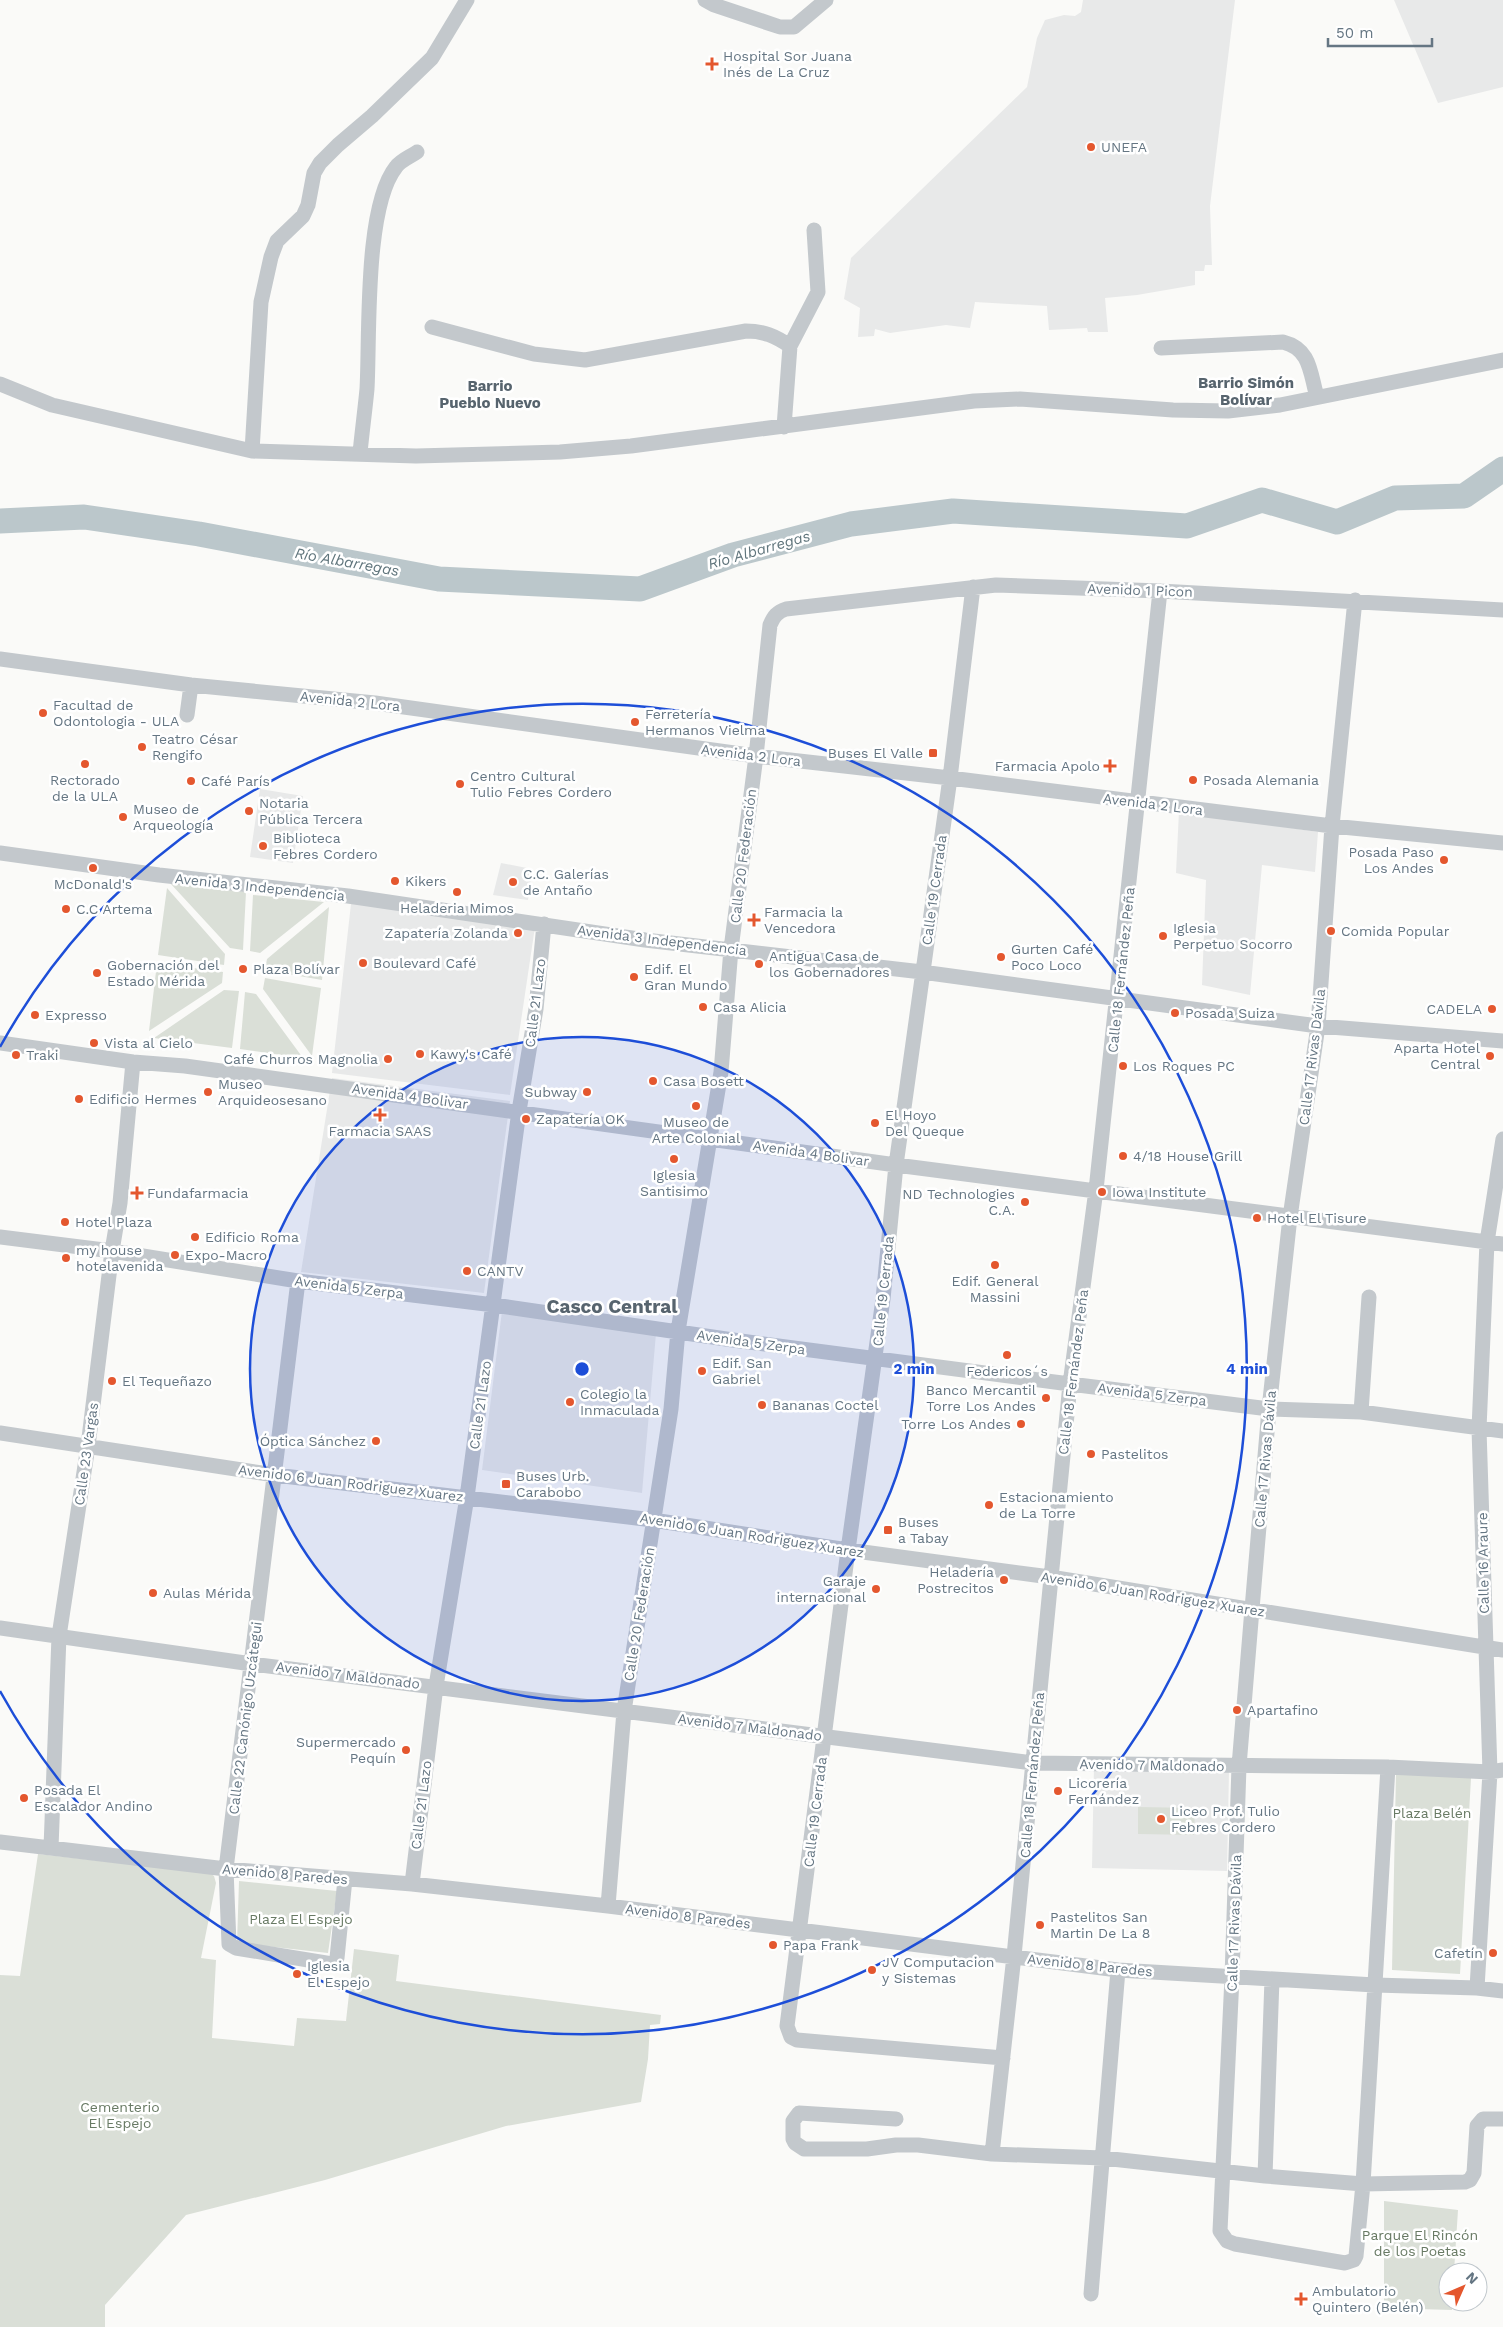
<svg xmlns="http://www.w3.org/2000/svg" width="1503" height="2327" font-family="'Work Sans',sans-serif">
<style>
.built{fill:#e8e9e9}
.green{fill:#dadfd7}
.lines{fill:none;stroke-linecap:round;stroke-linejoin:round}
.river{stroke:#bbc7cb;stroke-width:25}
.minor{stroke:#c3c8cc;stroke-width:15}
.ring{fill:none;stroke:#1d4ed8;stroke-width:2.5}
.poi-dot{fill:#e4572e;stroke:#fff;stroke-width:2}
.labels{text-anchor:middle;stroke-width:5;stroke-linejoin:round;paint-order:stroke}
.poi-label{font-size:14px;fill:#657683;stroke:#fff;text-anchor:start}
.street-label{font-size:14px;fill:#657683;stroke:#fff}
.park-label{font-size:14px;fill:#687a64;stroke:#fff}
.neighbourhood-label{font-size:15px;font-weight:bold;fill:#57646e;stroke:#fff}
.water-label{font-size:15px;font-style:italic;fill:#60757c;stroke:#fff}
.district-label{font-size:19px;font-weight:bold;fill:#57646e;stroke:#fff}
.centre{fill:#1d4ed8;stroke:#fff;stroke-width:2.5}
.ring-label{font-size:15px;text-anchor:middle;font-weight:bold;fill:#1d4ed8;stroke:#fff;stroke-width:5;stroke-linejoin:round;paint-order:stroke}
</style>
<rect width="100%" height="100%" fill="#fafaf8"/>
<path class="built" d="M1083 0H1235L1210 206 1212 265H1205L1204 271H1195V285L1137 295 1105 298 1108 332H1088L1087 328 1049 330 1047 306 975 302 970 328 946 325 890 333 875 329 874 336 858 337 860 308 844 299 851 258 1027 87 1037 38 1045 20 1064 15 1075 16 1081 12Z
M1394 0H1503V87L1438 103Z
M260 789 303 796 293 863 250 857Z
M1179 811 1318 832 1315 872 1262 865 1250 995 1202 985 1206 880 1176 873Z
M501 863 532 869 528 900 493 895Z
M352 895 536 920 510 1095 332 1073Z
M332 1078 510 1101 484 1293 301 1272Z
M502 1311 656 1334 642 1493 482 1470Z
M1094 1765 1229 1771 1227 1871 1092 1868Z"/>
<path class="green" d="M170 883 246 892 243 950 230 948Z
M167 888 225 954 224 965 158 955Z
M253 895 324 902 260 953 250 951Z
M329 907 322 980 265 970 267 959Z
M157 963 223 972 222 983 149 1031Z
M265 978 321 988 312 1056 263 989Z
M224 990 239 991 232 1048 154 1038Z
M245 992 256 994 303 1058 240 1049Z
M1396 1773 1471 1778 1460 1974 1392 1970Z
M1138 1807 1195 1808 1194 1835 1138 1834Z
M38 1854 210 1873 214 1876 216 1883 201 1958 216 1960 212 2038 294 2046 297 2018 346 2021 354 1949 399 1955 396 1981 661 2015 660 2024 650 2025 648 2059 641 2102 506 2126 325 2180 186 2215 105 2305V2327H0V1975L20 1976Z
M239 1881 337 1891 328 1953 237 1943Z
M1384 2201 1458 2210 1454 2272H1448V2302H1452V2310L1384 2308Z"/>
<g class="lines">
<path class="river" d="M0 521 84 517 199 534 439 579 640 589 733 555 851 524 953 511 1187 526 1262 500 1337 522 1395 498 1464 496 1503 469"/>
<path class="minor" d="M705 0 714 5 780 27H794L826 0
M432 327 534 354 585 360 746 331C764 331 775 336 790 346
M1161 348 1283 342C1311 349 1310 373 1317 397
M0 384 52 405 252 451 416 456 560 452 631 446 974 401 1020 399 1173 410 1228 411 1280 405 1503 360
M784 427 790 346 818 292 814 230
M252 451 261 302 271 257 277 241 303 216 308 205 314 173 320 163 338 145 372 116 432 58 467 0
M360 453C362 432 365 410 367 389 370 337 364 207 396 167 401 160 410 157 417 152
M973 587 950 778 896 1165 883 1299 848 1550 787 2026 791 2037 797 2040 1003 2058
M1355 600 1332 826 1318 1026 1290 1217 1269 1409 1252 1609 1239 1766 1232 1977 1220 2231 1227 2241 1235 2244 1345 2263 1354 2260 1356 2256 1363 2184 1388 1767
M0 659 191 685 375 703 756 756 950 778 1332 826 1503 843
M187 715 191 685
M0 853 159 875 348 896 645 940 922 972 1318 1026 1503 1041
M0 1043 133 1062 185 1066 896 1165 1503 1244
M0 1237 112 1251 298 1281 494 1305 733 1340 1070 1384 1269 1409 1361 1412 1503 1431
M298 1281 226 1869 229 1944 236 1948 332 1964 337 1958 345 1879
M1361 1412 1369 1297
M0 1433 275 1475 653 1520 848 1550 1050 1577 1503 1650
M0 1628 252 1664 1033 1763 1388 1767 1490 1772 1503 1770
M0 1842 226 1869 412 1884 608 1906 1118 1970 1375 1985 1477 1988 1503 1991
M51 1848 59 1636 88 1446 112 1251 120 1203 133 1062
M412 1884 436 1686 467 1497 519 1111 536 1009 544 924
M608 1906 624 1711 671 1409 678 1331 721 1072 731 949 756 756 770 625C774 616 777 612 786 609L996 585 1160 591 1503 610
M1477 1988 1490 1772 1479 1429 1487 1242 1503 1139
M896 2119 799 2113 793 2121V2139L795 2143 804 2149H867L896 2145H918L992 2154 1103 2158 1265 2176 1363 2184 1465 2182 1470 2180 1474 2173 1477 2126 1483 2119H1503
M992 2154 1014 1956 1070 1384 1096 1190 1160 591
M1265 2176 1272 1979
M1091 2294 1118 1970"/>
</g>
<circle cx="582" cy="1369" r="332" fill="#1d4ed8" fill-opacity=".12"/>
<g class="ring">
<circle cx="582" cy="1369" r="332"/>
<path d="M0 1047A665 665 0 1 1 0 1691"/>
</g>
<g class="poi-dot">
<path d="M709.5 56.5h5v5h5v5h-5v5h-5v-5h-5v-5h5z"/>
<circle cx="1091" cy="147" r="5"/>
<circle cx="43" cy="713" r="5"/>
<circle cx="635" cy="722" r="5"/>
<circle cx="142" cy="747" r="5"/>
<rect x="928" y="748" width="10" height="10" rx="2.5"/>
<circle cx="85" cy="764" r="5"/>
<path d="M1107.5 758.5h5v5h5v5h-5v5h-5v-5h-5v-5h5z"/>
<circle cx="1193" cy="780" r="5"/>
<circle cx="191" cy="781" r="5"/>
<circle cx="460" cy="784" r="5"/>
<circle cx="249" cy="811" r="5"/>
<circle cx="123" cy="817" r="5"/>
<circle cx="263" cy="846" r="5"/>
<circle cx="1444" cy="860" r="5"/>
<circle cx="93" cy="868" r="5"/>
<circle cx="395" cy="881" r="5"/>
<circle cx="513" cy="882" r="5"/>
<circle cx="457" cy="892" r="5"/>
<circle cx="66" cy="909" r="5"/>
<path d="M751.5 912.5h5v5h5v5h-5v5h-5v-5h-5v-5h5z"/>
<circle cx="1331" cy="931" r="5"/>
<circle cx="518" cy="933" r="5"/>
<circle cx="1163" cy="936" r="5"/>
<circle cx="1001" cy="957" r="5"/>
<circle cx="363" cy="963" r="5"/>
<circle cx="759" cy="964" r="5"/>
<circle cx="243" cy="969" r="5"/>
<circle cx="97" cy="973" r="5"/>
<circle cx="634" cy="977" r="5"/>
<circle cx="703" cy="1007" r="5"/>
<circle cx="1492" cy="1009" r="5"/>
<circle cx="1175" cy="1013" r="5"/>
<circle cx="35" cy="1015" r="5"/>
<circle cx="94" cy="1043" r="5"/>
<circle cx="420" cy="1054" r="5"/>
<circle cx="16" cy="1055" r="5"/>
<circle cx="1490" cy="1056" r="5"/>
<circle cx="388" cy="1059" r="5"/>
<circle cx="1123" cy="1066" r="5"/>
<circle cx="653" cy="1081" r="5"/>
<circle cx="208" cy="1092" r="5"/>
<circle cx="587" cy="1092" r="5"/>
<circle cx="79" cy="1099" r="5"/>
<circle cx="696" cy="1106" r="5"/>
<path d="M377.5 1107.5h5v5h5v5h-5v5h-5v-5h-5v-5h5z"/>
<circle cx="526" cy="1119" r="5"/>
<circle cx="875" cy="1123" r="5"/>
<circle cx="1123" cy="1156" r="5"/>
<circle cx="674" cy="1159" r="5"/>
<circle cx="1102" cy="1192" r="5"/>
<path d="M134.5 1185.5h5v5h5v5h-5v5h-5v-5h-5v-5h5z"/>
<circle cx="1025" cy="1202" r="5"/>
<circle cx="1257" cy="1218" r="5"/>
<circle cx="65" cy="1222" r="5"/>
<circle cx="195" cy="1237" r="5"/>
<circle cx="175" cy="1255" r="5"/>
<circle cx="66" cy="1258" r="5"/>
<circle cx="995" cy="1265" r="5"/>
<circle cx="467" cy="1271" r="5"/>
<circle cx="1007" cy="1355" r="5"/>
<circle cx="702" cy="1371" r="5"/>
<circle cx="112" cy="1381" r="5"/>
<circle cx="1046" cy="1398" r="5"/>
<circle cx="570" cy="1402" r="5"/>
<circle cx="762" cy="1405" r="5"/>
<circle cx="1021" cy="1424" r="5"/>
<circle cx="376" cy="1441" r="5"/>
<circle cx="1091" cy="1454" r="5"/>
<rect x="501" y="1479" width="10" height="10" rx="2.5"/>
<circle cx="989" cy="1505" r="5"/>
<rect x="883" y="1525" width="10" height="10" rx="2.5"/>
<circle cx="1004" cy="1580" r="5"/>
<circle cx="876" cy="1589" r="5"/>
<circle cx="153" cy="1593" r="5"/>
<circle cx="1237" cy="1710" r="5"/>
<circle cx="406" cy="1750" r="5"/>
<circle cx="1058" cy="1791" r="5"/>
<circle cx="24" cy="1798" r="5"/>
<circle cx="1161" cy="1819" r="5"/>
<circle cx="1040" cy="1925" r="5"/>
<circle cx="773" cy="1945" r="5"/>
<circle cx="1493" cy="1953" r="5"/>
<circle cx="872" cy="1970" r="5"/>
<circle cx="297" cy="1974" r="5"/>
<path d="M1298.5 2291.5h5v5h5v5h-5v5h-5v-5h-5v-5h5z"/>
</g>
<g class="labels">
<g class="poi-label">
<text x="723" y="61">Hospital Sor Juana<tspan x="723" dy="16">Inés de La Cruz</tspan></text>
<text x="1101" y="152">UNEFA</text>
<text x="53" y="710">Facultad de<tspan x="53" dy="16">Odontologia - ULA</tspan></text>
<text x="645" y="719">Ferretería<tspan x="645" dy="16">Hermanos Vielma</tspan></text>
<text x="152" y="744">Teatro César<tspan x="152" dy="16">Rengifo</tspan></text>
<text x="923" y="758" text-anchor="end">Buses El Valle</text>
<text x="1100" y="771" text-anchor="end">Farmacia Apolo</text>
<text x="470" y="781">Centro Cultural<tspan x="470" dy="16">Tulio Febres Cordero</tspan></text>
<text x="85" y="785" text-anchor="middle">Rectorado<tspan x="85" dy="16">de la ULA</tspan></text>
<text x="1203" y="785">Posada Alemania</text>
<text x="201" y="786">Café París</text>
<text x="259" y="808">Notaria<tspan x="259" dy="16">Pública Tercera</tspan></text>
<text x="133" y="814">Museo de<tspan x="133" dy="16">Arqueología</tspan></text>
<text x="273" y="843">Biblioteca<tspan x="273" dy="16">Febres Cordero</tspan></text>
<text x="1434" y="857" text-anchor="end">Posada Paso<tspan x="1434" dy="16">Los Andes</tspan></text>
<text x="523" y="879">C.C. Galerías<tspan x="523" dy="16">de Antaño</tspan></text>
<text x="405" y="886">Kikers</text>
<text x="93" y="889" text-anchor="middle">McDonald's</text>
<text x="457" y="913" text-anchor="middle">Heladeria Mimos</text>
<text x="76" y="914">C.C Artema</text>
<text x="764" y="917">Farmacia la<tspan x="764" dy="16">Vencedora</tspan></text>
<text x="1173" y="933">Iglesia<tspan x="1173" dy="16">Perpetuo Socorro</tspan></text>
<text x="1341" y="936">Comida Popular</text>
<text x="508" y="938" text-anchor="end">Zapatería Zolanda</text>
<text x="1011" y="954">Gurten Café<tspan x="1011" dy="16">Poco Loco</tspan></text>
<text x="769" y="961">Antigua Casa de<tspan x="769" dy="16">los Gobernadores</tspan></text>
<text x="373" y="968">Boulevard Café</text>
<text x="107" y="970">Gobernación del<tspan x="107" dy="16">Estado Mérida</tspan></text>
<text x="253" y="974">Plaza Bolívar</text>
<text x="644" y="974">Edif. El<tspan x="644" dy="16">Gran Mundo</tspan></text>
<text x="713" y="1012">Casa Alicia</text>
<text x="1482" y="1014" text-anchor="end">CADELA</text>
<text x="1185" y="1018">Posada Suiza</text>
<text x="45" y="1020">Expresso</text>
<text x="104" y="1048">Vista al Cielo</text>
<text x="1480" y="1053" text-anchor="end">Aparta Hotel<tspan x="1480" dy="16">Central</tspan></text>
<text x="430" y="1059">Kawy's Café</text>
<text x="26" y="1060">Traki</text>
<text x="378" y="1064" text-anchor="end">Café Churros Magnolia</text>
<text x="1133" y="1071">Los Roques PC</text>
<text x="663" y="1086">Casa Bosett</text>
<text x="218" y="1089">Museo<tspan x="218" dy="16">Arquideosesano</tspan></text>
<text x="577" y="1097" text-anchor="end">Subway</text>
<text x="89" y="1104">Edificio Hermes</text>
<text x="885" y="1120">El Hoyo<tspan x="885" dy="16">Del Queque</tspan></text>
<text x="536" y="1124">Zapatería OK</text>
<text x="696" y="1127" text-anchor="middle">Museo de<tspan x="696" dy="16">Arte Colonial</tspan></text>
<text x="380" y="1136" text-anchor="middle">Farmacia SAAS</text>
<text x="1133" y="1161">4/18 House Grill</text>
<text x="674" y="1180" text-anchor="middle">Iglesia<tspan x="674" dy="16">Santisimo</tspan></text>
<text x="1112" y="1197">Iowa Institute</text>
<text x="147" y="1198">Fundafarmacia</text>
<text x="1015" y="1199" text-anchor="end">ND Technologies<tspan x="1015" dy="16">C.A.</tspan></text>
<text x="1267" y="1223">Hotel El Tisure</text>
<text x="75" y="1227">Hotel Plaza</text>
<text x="205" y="1242">Edificio Roma</text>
<text x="76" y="1255">my house<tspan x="76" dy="16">hotelavenida</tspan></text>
<text x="185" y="1260">Expo-Macro</text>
<text x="477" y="1276">CANTV</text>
<text x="995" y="1286" text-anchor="middle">Edif. General<tspan x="995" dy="16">Massini</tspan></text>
<text x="712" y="1368">Edif. San<tspan x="712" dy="16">Gabriel</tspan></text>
<text x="1007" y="1376" text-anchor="middle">Federicos´s</text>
<text x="122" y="1386">El Tequeñazo</text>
<text x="1036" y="1395" text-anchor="end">Banco Mercantil<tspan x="1036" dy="16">Torre Los Andes</tspan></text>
<text x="580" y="1399">Colegio la<tspan x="580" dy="16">Inmaculada</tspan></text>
<text x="772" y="1410">Bananas Coctel</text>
<text x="1011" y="1429" text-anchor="end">Torre Los Andes</text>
<text x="366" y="1446" text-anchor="end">Óptica Sánchez</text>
<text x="1101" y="1459">Pastelitos</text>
<text x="516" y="1481">Buses Urb.<tspan x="516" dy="16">Carabobo</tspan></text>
<text x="999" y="1502">Estacionamiento<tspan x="999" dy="16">de La Torre</tspan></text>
<text x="898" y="1527">Buses<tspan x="898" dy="16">a Tabay</tspan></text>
<text x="994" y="1577" text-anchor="end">Heladería<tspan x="994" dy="16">Postrecitos</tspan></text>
<text x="866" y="1586" text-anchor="end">Garaje<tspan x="866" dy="16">internacional</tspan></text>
<text x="163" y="1598">Aulas Mérida</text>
<text x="1247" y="1715">Apartafino</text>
<text x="396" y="1747" text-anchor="end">Supermercado<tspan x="396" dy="16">Pequín</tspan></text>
<text x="1068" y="1788">Licorería<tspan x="1068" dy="16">Fernández</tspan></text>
<text x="34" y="1795">Posada El<tspan x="34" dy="16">Escalador Andino</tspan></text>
<text x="1171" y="1816">Liceo Prof. Tulio<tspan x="1171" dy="16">Febres Cordero</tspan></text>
<text x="1050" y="1922">Pastelitos San<tspan x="1050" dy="16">Martin De La 8</tspan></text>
<text x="783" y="1950">Papa Frank</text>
<text x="1483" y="1958" text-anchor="end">Cafetín</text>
<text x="882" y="1967">JV Computacion<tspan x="882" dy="16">y Sistemas</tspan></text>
<text x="307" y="1971">Iglesia<tspan x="307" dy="16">El Espejo</tspan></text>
<text x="1312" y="2296">Ambulatorio<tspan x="1312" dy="16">Quintero (Belén)</tspan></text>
</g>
<g class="street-label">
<text transform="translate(1140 590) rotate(2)" y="5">Avenido 1 Picon</text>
<text transform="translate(350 701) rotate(6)" y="5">Avenida 2 Lora</text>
<text transform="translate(751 755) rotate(7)" y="5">Avenida 2 Lora</text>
<text transform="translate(1153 804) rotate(7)" y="5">Avenida 2 Lora</text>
<text transform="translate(743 856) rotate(-83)" y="5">Calle 20 Federación</text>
<text transform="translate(260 887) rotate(6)" y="5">Avenida 3 Independencia</text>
<text transform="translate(934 890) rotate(-82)" y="5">Calle 19 Cerrada</text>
<text transform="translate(662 940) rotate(7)" y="5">Avenida 3 Independencia</text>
<text transform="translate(1121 970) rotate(-84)" y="5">Calle 18 Fernández Peña</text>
<text transform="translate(535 1003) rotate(-83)" y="5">Calle 21 Lazo</text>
<text transform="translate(1312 1057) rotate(-83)" y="5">Calle 17 Rivas Dávila</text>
<text transform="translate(410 1096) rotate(8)" y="5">Avenida 4 Bolivar</text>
<text transform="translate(811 1153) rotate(8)" y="5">Avenida 4 Bolivar</text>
<text transform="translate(349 1287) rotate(7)" y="5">Avenida 5 Zerpa</text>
<text transform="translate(883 1291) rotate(-84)" y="5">Calle 19 Cerrada</text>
<text transform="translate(751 1342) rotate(8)" y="5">Avenida 5 Zerpa</text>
<text transform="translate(1073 1372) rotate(-83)" y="5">Calle 18 Fernández Peña</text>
<text transform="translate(1152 1394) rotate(7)" y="5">Avenida 5 Zerpa</text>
<text transform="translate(480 1405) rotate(-82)" y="5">Calle 21 Lazo</text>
<text transform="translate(86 1454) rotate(-82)" y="5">Calle 23 Vargas</text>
<text transform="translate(1265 1459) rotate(-85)" y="5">Calle 17 Rivas Dávila</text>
<text transform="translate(351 1483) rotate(7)" y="5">Avenido 6 Juan Rodriguez Xuarez</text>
<text transform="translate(752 1535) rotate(9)" y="5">Avenido 6 Juan Rodriguez Xuarez</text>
<text transform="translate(1483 1563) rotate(-91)" y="5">Calle 16 Araure</text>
<text transform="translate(1153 1594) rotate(9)" y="5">Avenido 6 Juan Rodriguez Xuarez</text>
<text transform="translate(639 1614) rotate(-81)" y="5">Calle 20 Federación</text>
<text transform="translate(348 1675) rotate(7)" y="5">Avenido 7 Maldonado</text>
<text transform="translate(245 1718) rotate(-83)" y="5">Calle 22 Canónigo Uzcátegui</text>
<text transform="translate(750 1727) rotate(7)" y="5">Avenido 7 Maldonado</text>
<text transform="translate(1152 1765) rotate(1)" y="5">Avenido 7 Maldonado</text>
<text transform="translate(1032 1775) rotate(-85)" y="5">Calle 18 Fernández Peña</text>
<text transform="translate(421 1805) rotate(-83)" y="5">Calle 21 Lazo</text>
<text transform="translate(815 1812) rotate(-83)" y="5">Calle 19 Cerrada</text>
<text transform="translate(285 1874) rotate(5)" y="5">Avenido 8 Paredes</text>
<text transform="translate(688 1916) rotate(7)" y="5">Avenido 8 Paredes</text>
<text transform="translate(1234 1923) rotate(-88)" y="5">Calle 17 Rivas Dávila</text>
<text transform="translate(1090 1965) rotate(6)" y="5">Avenido 8 Paredes</text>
</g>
<g class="park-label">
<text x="1432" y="1818">Plaza Belén</text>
<text x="301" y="1924">Plaza El Espejo</text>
<text x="120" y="2112">Cementerio<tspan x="120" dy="16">El Espejo</tspan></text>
<text x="1420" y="2240">Parque El Rincón<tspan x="1420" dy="16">de los Poetas</tspan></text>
</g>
<g class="neighbourhood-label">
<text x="1246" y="388">Barrio Simón<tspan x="1246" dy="17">Bolívar</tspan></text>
<text x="490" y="391">Barrio<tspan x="490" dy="17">Pueblo Nuevo</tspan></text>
</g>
<g class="water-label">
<text transform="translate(759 550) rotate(-16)" y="5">Río Albarregas</text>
<text transform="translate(347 562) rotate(10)" y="5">Río Albarregas</text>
</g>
<g class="district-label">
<text x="612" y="1313">Casco Central</text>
</g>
</g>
<circle cx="582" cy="1369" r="8" class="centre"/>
<g class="ring-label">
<text x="914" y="1374">2 min</text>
<text x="1247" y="1374">4 min</text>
</g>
<g transform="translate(1463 2287) rotate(45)"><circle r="24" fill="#ffffff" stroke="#c1c8cd"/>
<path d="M0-4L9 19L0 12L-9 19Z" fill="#e4572e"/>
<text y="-8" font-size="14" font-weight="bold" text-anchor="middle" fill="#657683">N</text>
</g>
<path d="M1328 38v8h104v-8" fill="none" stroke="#657683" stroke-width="2.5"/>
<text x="1336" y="38" font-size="15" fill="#657683" stroke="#ffffff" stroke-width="4" paint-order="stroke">50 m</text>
</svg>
